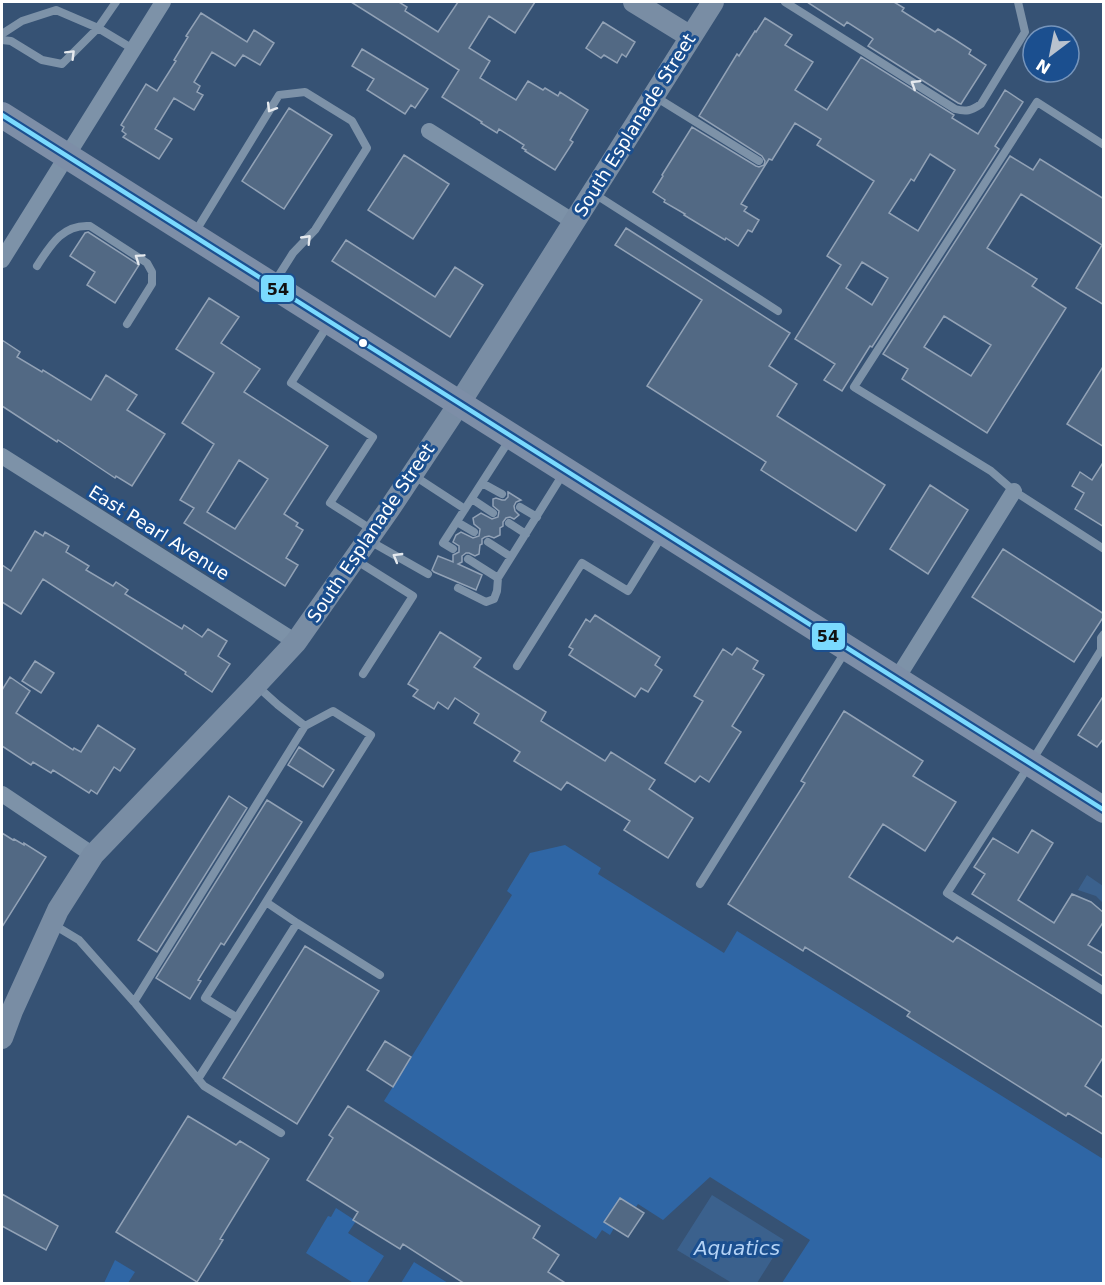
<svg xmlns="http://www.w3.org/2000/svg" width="1105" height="1285" font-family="'DejaVu Sans',sans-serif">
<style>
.green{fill:#2f66a5}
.water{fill:#3b618d}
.building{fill:#526984;stroke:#92a2b6;stroke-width:1.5;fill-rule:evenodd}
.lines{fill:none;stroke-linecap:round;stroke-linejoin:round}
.lane{stroke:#7d92a8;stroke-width:8}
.street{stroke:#7d92a8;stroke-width:16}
.secondary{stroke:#798da4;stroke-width:22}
.primary{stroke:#7d8ea7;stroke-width:26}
.bus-1-casing{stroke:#1b4f8f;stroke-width:9}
.bus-1{stroke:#7adafe;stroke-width:4.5}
.oneway{stroke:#e5e9ee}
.bus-dot{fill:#fff;stroke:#1b4f8f;stroke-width:2}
.labels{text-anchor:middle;stroke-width:6;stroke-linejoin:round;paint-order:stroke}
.street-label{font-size:18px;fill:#fff;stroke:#1b4f8f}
.water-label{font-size:20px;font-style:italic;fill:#b5d3f5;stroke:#1b4f8f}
.line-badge{stroke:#1b4f8f;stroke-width:2}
.pale-badge-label{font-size:16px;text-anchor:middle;font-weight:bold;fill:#111}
</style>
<rect width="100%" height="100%" fill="#365274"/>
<path class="green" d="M565 845 601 868 598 874 724 953 737 931 1103 1159V1283H782L810 1240 710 1177 663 1220 638 1204 636 1207 620 1198 604 1222 614 1228 610 1235 602 1230 596 1239 384 1101 512 895 507 891 530 853Z
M336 1208 356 1221 348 1233 384 1256 367 1283 355 1284 306 1253 328 1216 331 1217Z
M115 1260 135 1272 128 1283H104Z
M414 1262 448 1283H401Z"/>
<path class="water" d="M1087 875 1103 886V903L1096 896 1078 890Z
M712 1195 784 1240 757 1283H732L677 1250Z"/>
<path class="building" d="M351 2H399L407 7 405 11 438 32 458 2H535L515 33 489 16 469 48 490 61 480 78 516 100 528 81 543 90 545 88 558 96 560 92 588 110 570 140 573 142 555 170 525 151 526 150 522 148 524 145 499 129 497 133 481 123 482 122 442 97 459 70Z
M807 2H894L904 8 902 11 935 32 938 29 954 39 971 50 969 54 986 65 961 104 958 103 868 46 873 39 872 38 847 22 844 26Z
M201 13 247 42 254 30 274 43 260 65 243 55 235 66 212 52 194 82 200 86 197 92 203 95 194 110 174 98 155 129 172 139 159 159 123 137 126 134 122 131 124 127 121 125 146 84 157 91 176 61 174 60 188 37 186 36Z
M765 18 792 35 785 45 813 62 795 90 827 110 861 57 954 115 952 118 978 134 1005 90 1023 102 995 146 999 149 872 347 870 346 842 391 824 380 835 364 795 339 841 265 827 256 874 181 817 145 821 139 795 123 772 160 769 159 741 204 747 207 744 211 759 220 752 232 748 230 738 246 726 238 725 240 684 215 685 214 664 202 665 200 653 192 663 176 662 175 692 127 756 166 759 167 764 165 765 161 762 156 699 116 737 54 739 56 755 31 756 32ZM930 154 955 170 918 231 889 213 911 179 914 181ZM862 262 888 278 872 305 846 288Z
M603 22 635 42 626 57 622 54 617 63 604 55 601 58 586 48Z
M362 49 428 89 415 108 411 105 405 114 367 90 374 79 352 66Z
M289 108 332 135 284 209 242 181Z
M404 155 449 184 413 239 368 210Z
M1010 156 1033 170 1040 159 1104 199V305L1076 288 1102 245 1021 194 987 248 1037 279 1032 286 1066 308 987 433 902 379 908 369 883 354ZM944 316 991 345 971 376 924 347Z
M626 228 790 333 769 366 797 384 777 416 885 485 856 531 761 470 766 462 647 386 702 300 615 245Z
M88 232 139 265 115 303 87 285 95 272 70 256 85 233Z
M346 240 435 297 455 267 483 285 450 337 332 261Z
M209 298 239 317 221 343 260 369 244 392 328 446 284 514 298 523 296 526 303 530 286 558 298 565 285 586 184 523 194 508 180 500 214 444 182 423 214 373 176 349ZM239 460 268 479 235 529 207 512Z
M2 340 20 352 17 357 42 372 43 370 91 400 106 375 137 395 127 410 165 434 132 486 116 476 115 478 58 440 57 442 2 406Z
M1104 365V447L1067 424Z
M1104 461V527L1075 509 1084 493 1072 486 1080 472 1092 480Z
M930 485 968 510 928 574 890 549Z
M508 492 521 500 516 502 514 506 515 511 519 515 514 519 510 517 506 518 503 522V526L500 528V535L494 538 489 536 485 537 482 539V544L480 545 479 554 475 556 469 553H466L462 556V562L458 564 482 575 476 590 434 572 432 570 438 556 453 562V555L459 552V546L453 542 456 535 461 532 473 538 479 536 480 529 474 524 473 518 481 513 492 519 498 517 499 511 493 506V499L496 498 502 500H505L508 497Z
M35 531 43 536 45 532 69 546 66 552 89 566 86 570 113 586 116 582 128 590 125 594 182 629 184 625 202 637 208 629 227 641 218 656 230 664 212 692 185 674 186 672 43 579 21 614 2 602V565L11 571Z
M1003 549 1104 614V616L1074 662 972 597Z
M595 615 660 657 655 665 662 670 648 692 641 688 635 697 569 655 573 649 569 647 586 619 590 622Z
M440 632 481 658 474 667 546 712 541 721 605 761 611 752 655 780 649 789 693 818 668 858 624 830 630 821 567 782 561 790 514 761 520 752 474 723 479 714 455 698 448 709 438 702 434 709 413 696 418 690 408 684Z
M737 648 758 661 753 669 764 675 732 726 741 732 709 782 700 776 695 782 665 763 703 701 694 696 723 649 732 655Z
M35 661 54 673 41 693 22 681Z
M10 677 30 691 16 713 73 750 74 748 81 752 98 725 135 749 120 771 114 767 97 794 91 790 89 793 53 770 51 773 33 762 31 765 2 746V690Z
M1104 695V738L1097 747 1078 735Z
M844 711 923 761 913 776 956 802 925 851 883 824 849 877 953 942 957 937 1104 1028V1056L1085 1086 1104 1098V1135L1068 1113 1066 1116 1039 1099 907 1016 910 1012 805 947 803 951 728 904 805 783 801 781Z
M299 747 334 770 323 787 288 765Z
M229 796 247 808 157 952 138 940Z
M267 800 302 822 224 945 221 943 198 980 201 981 190 999 156 978Z
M1032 830 1053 843 1018 900 1054 923 1072 894 1091 902 1104 913V921L1088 945 1104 954V977L972 894 985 874 974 867 993 838 1018 853Z
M2 833 13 840 14 839 24 845V843L46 857 2 927Z
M305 946 379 991 297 1124 223 1078Z
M385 1041 411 1057 393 1087 367 1070Z
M348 1106 540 1226 533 1238 559 1255 548 1272 567 1284H465L403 1244 400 1249 353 1220 358 1212 307 1180 333 1138 329 1135Z
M188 1116 236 1145 240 1141 269 1159 220 1239 223 1240 197 1282 116 1232Z
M2 1194 58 1226 46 1250 2 1226Z
M620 1198 644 1213 628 1237 604 1222Z"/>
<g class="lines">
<path class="lane" d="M785 2 955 109C966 112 971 111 981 104L1025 32 1018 2
M2 34 22 21 56 10 98 28 116 2
M2 40 11 41 42 60 62 64 98 28 133 49
M654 96 759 161
M1104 145 1037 102 854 387 991 471 1014 491 1104 549
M593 193 778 311
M194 234 279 95 305 92 352 121 367 148 315 230 293 253 274 283
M37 266C50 246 62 224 90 226L147 263 152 272V284L127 324
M328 325 291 383 373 437 330 503 374 531
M413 475 465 509
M482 483 502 494
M472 499 493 513
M520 507 537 517
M457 522 474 532
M509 523 526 534
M368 540 428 574
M488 542 511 557
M453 549 443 543 510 439
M354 559 413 596 363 674
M468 559 498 578 563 474
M458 588 486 602 494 599 497 591 498 578
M1104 634 1101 638V650L1030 764 947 893 1104 991
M517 666 582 563 628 591 662 536
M700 884 845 652
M297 923 266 902 371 735 333 711 305 726
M54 925 79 940 134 1002 305 726 278 705 257 686
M134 1002 204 1086 281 1133
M236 1017 205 998 266 902
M198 1079 297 923 380 975"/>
<path class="street" d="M429 131 574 222
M2 260 163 2
M2 456 296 642
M896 680 1014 491
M2 794 93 855"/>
<path class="secondary" d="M634 2 691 37
M2 1038 12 1011 58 910 93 855 256 685 296 642 390 508 459 404 713 2"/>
<path class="primary" d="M2 115 1104 810"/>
<defs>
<path id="bus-1" d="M2 115 1104 810"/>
</defs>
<use href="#bus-1" class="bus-1-casing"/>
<use href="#bus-1" class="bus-1"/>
</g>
<defs><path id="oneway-chevron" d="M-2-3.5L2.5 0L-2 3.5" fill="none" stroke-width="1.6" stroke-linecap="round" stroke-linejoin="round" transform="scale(1.5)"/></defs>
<g class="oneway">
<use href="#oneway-chevron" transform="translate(71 54) rotate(-45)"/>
<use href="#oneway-chevron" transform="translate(915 84) rotate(-148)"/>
<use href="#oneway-chevron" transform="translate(271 108) rotate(121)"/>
<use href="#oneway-chevron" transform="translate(307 239) rotate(-46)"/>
<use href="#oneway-chevron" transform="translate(139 258) rotate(-146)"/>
<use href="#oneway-chevron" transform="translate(397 557) rotate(-150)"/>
</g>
<circle class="bus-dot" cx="363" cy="343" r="5"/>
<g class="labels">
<g class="street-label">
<text transform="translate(635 125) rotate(-58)" y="6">South Esplanade Street</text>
<text transform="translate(159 533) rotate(32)" y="6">East Pearl Avenue</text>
<text transform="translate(371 533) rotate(-56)" y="6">South Esplanade Street</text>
</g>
<g class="water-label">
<text x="737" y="1255">Aquatics</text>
</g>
</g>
<g class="line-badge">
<rect x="260" y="274" width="35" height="29" rx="6" fill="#7adafe"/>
<rect x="811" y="622" width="35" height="29" rx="6" fill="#7adafe"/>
</g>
<g class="pale-badge-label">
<text x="278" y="295">54</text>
<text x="828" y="642">54</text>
</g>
<rect width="1105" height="1285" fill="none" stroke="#ffffff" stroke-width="6"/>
<g transform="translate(1051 54) rotate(212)"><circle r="28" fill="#1b4f8f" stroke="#7695bc" stroke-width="1.5"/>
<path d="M0-4.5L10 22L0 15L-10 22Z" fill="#b9c2ce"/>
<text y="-9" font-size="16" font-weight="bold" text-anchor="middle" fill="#ffffff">N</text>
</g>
</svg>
